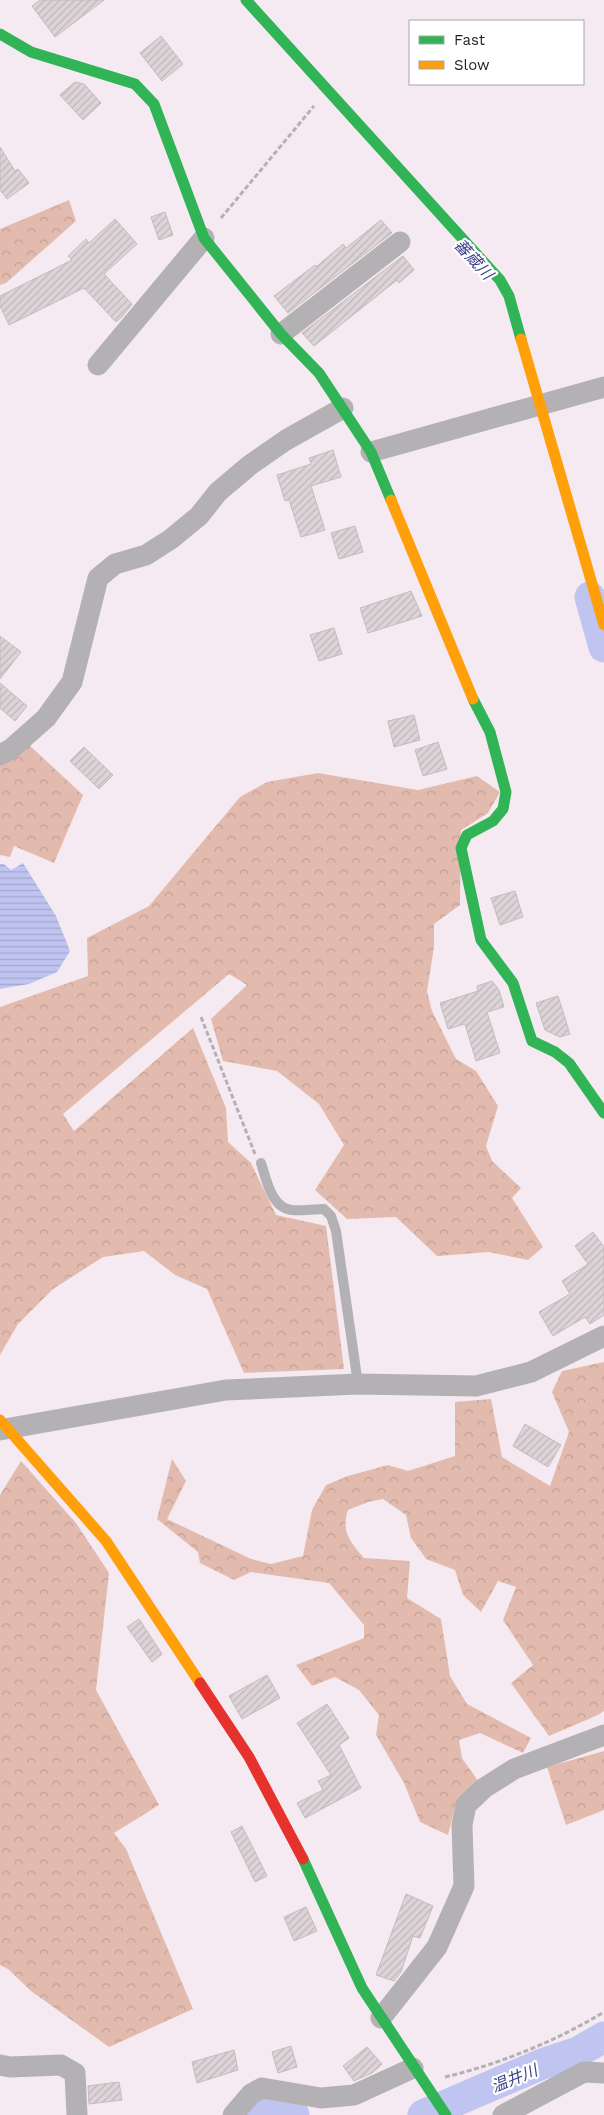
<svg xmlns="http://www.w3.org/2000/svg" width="604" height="2115" font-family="'Work Sans','Noto Sans JP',sans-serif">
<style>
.forest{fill:url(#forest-crowns)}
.water{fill:url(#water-rules)}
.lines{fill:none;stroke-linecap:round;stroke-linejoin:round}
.river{stroke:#bfc4f0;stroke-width:31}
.building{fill:url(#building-hatch);stroke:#c4bbbe}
.path{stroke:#b4b0b3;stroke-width:3;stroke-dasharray:5 2.5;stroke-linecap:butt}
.lane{stroke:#b4b1b5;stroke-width:10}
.street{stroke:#b4b1b5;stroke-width:21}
.fast{stroke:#30b455;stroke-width:11}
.slow{stroke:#ff9f0a;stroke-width:11}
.jam{stroke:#e5322d;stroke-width:11}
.labels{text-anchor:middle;stroke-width:4.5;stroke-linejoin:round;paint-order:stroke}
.water-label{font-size:16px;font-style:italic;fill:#3e448c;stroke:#fff}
</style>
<defs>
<pattern id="forest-crowns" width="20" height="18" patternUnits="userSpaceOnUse" patternTransform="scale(1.25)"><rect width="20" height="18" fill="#e3bbae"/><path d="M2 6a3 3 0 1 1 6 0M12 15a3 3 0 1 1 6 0" fill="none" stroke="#c3a095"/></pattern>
<pattern id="water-rules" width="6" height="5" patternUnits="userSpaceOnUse" patternTransform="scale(1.25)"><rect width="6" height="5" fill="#bfc4f0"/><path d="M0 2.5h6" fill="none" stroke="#a4a8ce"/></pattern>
<pattern id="building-hatch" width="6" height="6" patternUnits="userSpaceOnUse" patternTransform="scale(1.25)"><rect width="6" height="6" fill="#ddd4d7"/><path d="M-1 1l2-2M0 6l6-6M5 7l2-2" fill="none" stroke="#beb6b8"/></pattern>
</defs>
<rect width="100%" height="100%" fill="#f5eaf1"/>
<path class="forest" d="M69 200 76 221 6 283 0 285V229Z
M28 744 83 795 54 863 14 846 10 857 0 855V761Z
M318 773 418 790 477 776 500 792 488 813 461 830 460 905 434 924V947L427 991 432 1011 456 1059 476 1071 498 1106 486 1146 492 1161 521 1188 512 1198 543 1247 528 1260 489 1252 437 1256 396 1217 347 1219 315 1190 344 1145 319 1104 277 1071 223 1061 211 1019 247 985 229 974 63 1114 74 1131 193 1028 226 1108 228 1142 251 1163 276 1215 326 1226 344 1369 244 1373 207 1289 175 1275 144 1251 103 1257 53 1289 18 1324 0 1355V1007L88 976 87 938 149 906 240 797 267 782Z
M604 1362V1711L598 1715 549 1736 511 1683 533 1665 503 1620 516 1587 498 1581 481 1612 463 1595 455 1570 426 1559 411 1538 406 1515 383 1499 368 1502 348 1510C341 1532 350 1542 364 1558L410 1561 407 1598 441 1619 450 1676 467 1704 531 1738 523 1753 480 1733 459 1740 462 1758 478 1781 456 1803 448 1835 420 1822 404 1783 376 1735 379 1715 359 1690 335 1677 312 1686 296 1665 364 1638V1625L329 1583 251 1572 234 1580 200 1563 198 1552 157 1519 172 1459 186 1481 167 1519 251 1559 271 1564 303 1556 312 1510 326 1485 348 1476 388 1465 408 1471 455 1456V1402L491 1399 502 1457 550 1486 569 1432 552 1392 562 1371Z
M21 1461 76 1523 109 1573 96 1690 159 1805 114 1833 126 1849 193 2009 109 2047 31 1991 8 1969 0 1965V1495Z
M604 1751V1810L566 1825 547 1767Z"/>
<path class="water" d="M23 863 56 916 70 951 57 972 29 984 0 989V864H4L11 870Z"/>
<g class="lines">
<path class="river" d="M590 597 604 647
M262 2115 266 2112 294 2115
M423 2115 542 2064 578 2052 604 2037"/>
</g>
<path class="building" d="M40 0H104L55 37 32 6Z
M161 36 183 64 162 81 140 53Z
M75 82 84 84 101 103 83 120 60 95Z
M0 147 15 171 18 169 29 183 7 199 0 190Z
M165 212 173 235 159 240 151 217Z
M115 219 137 244 104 274 132 304 122 317 116 322 84 288 9 325 0 306V296L72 260 68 256 86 239 89 243Z
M381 220 392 233 288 313 274 296 315 265 316 267 343 244 346 248Z
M403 256 414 270 399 283 397 280 314 346 302 333Z
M333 450 341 477 311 486 325 530 301 537 289 500 285 501 277 475 311 464 309 458Z
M355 526 363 552 339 559 331 533Z
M411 591 422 616 368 633 360 608Z
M334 628 342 654 319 661 310 635Z
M0 636 21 652 0 679Z
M0 683 27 706 15 721 0 708Z
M414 715 420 740 394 747 388 721Z
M438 742 447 769 423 776 415 750Z
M84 747 113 775 99 789 70 761Z
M515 891 523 917 500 925 491 898Z
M492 981 499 990 504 1007 487 1012 500 1053 476 1061 465 1024 448 1029 440 1003 478 991 477 986Z
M558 996 570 1034 560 1037 545 1030 536 1003Z
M593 1232 604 1247V1315L590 1324 585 1317 553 1336 539 1312 570 1294 562 1281 588 1264 575 1246Z
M525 1424 561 1445 548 1467 513 1446Z
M139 1619 162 1654 152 1662 127 1627Z
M267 1675 280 1698 242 1719 229 1696Z
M327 1704 349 1738 339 1745 361 1788 305 1818 297 1803 323 1790 318 1781 331 1775 297 1723Z
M242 1826 267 1876 255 1882 231 1832Z
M406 1894 433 1906 420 1938 413 1936 401 1972 394 1981 376 1975Z
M306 1907 317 1931 294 1941 284 1917Z
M291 2046 297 2067 278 2073 272 2052Z
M367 2047 382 2064 372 2073 354 2081 343 2066Z
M234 2050 238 2070 197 2083 192 2062Z
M119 2082 122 2100 89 2104 88 2086Z"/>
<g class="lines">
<path class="path" d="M221 218 314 106
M201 1017 255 1154
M445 2077C500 2064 556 2041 604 2012"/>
<path class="lane" d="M261 1163C266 1178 271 1208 292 1210 302 1211 313 1209 324 1209L331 1216 336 1231 358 1384"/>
<path class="street" d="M281 334 400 242
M98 365 204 238
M371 452 604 387
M0 755 11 749 46 718 72 682 98 578 115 564 146 555 171 539 199 516 218 492 250 465 286 440 343 408
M0 1430 226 1390 358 1384 476 1386 531 1372 604 1336
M381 2018 437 1947 464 1886 462 1825 466 1805 484 1788 514 1769 604 1735
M0 2065 10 2067 61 2065 75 2073 77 2115
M233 2115 251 2094 262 2088 321 2098 354 2095 413 2068
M503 2115 584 2072 604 2073"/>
<path class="fast" d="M246 0 500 280 509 296 521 339
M0 34 31 52 135 84 154 104 204 238 281 334 319 373 371 452 391 500
M473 699 490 732 506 792 503 809 493 821 467 835 461 848 481 940 513 983 532 1041 555 1052 569 1063 604 1113
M303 1859 362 1988 446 2115"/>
<path class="slow" d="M521 339 604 625
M391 500 473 699
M0 1420 106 1541 200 1683"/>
<path class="jam" d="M200 1683 249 1757 303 1859"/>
</g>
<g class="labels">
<g class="water-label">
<text transform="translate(474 259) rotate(47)" y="6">蕃蔵川</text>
<text transform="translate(514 2078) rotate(-22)" y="6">温井川</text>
</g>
</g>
<rect x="409" y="20" width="175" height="65" fill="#ffffff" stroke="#a7a5a7"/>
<rect x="419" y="36" width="25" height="8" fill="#30b455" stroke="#a7a5a7"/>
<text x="454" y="45" font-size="15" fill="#241e22">Fast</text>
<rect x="419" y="61" width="25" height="8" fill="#ff9f0a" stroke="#a7a5a7"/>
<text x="454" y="70" font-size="15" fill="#241e22">Slow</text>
</svg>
